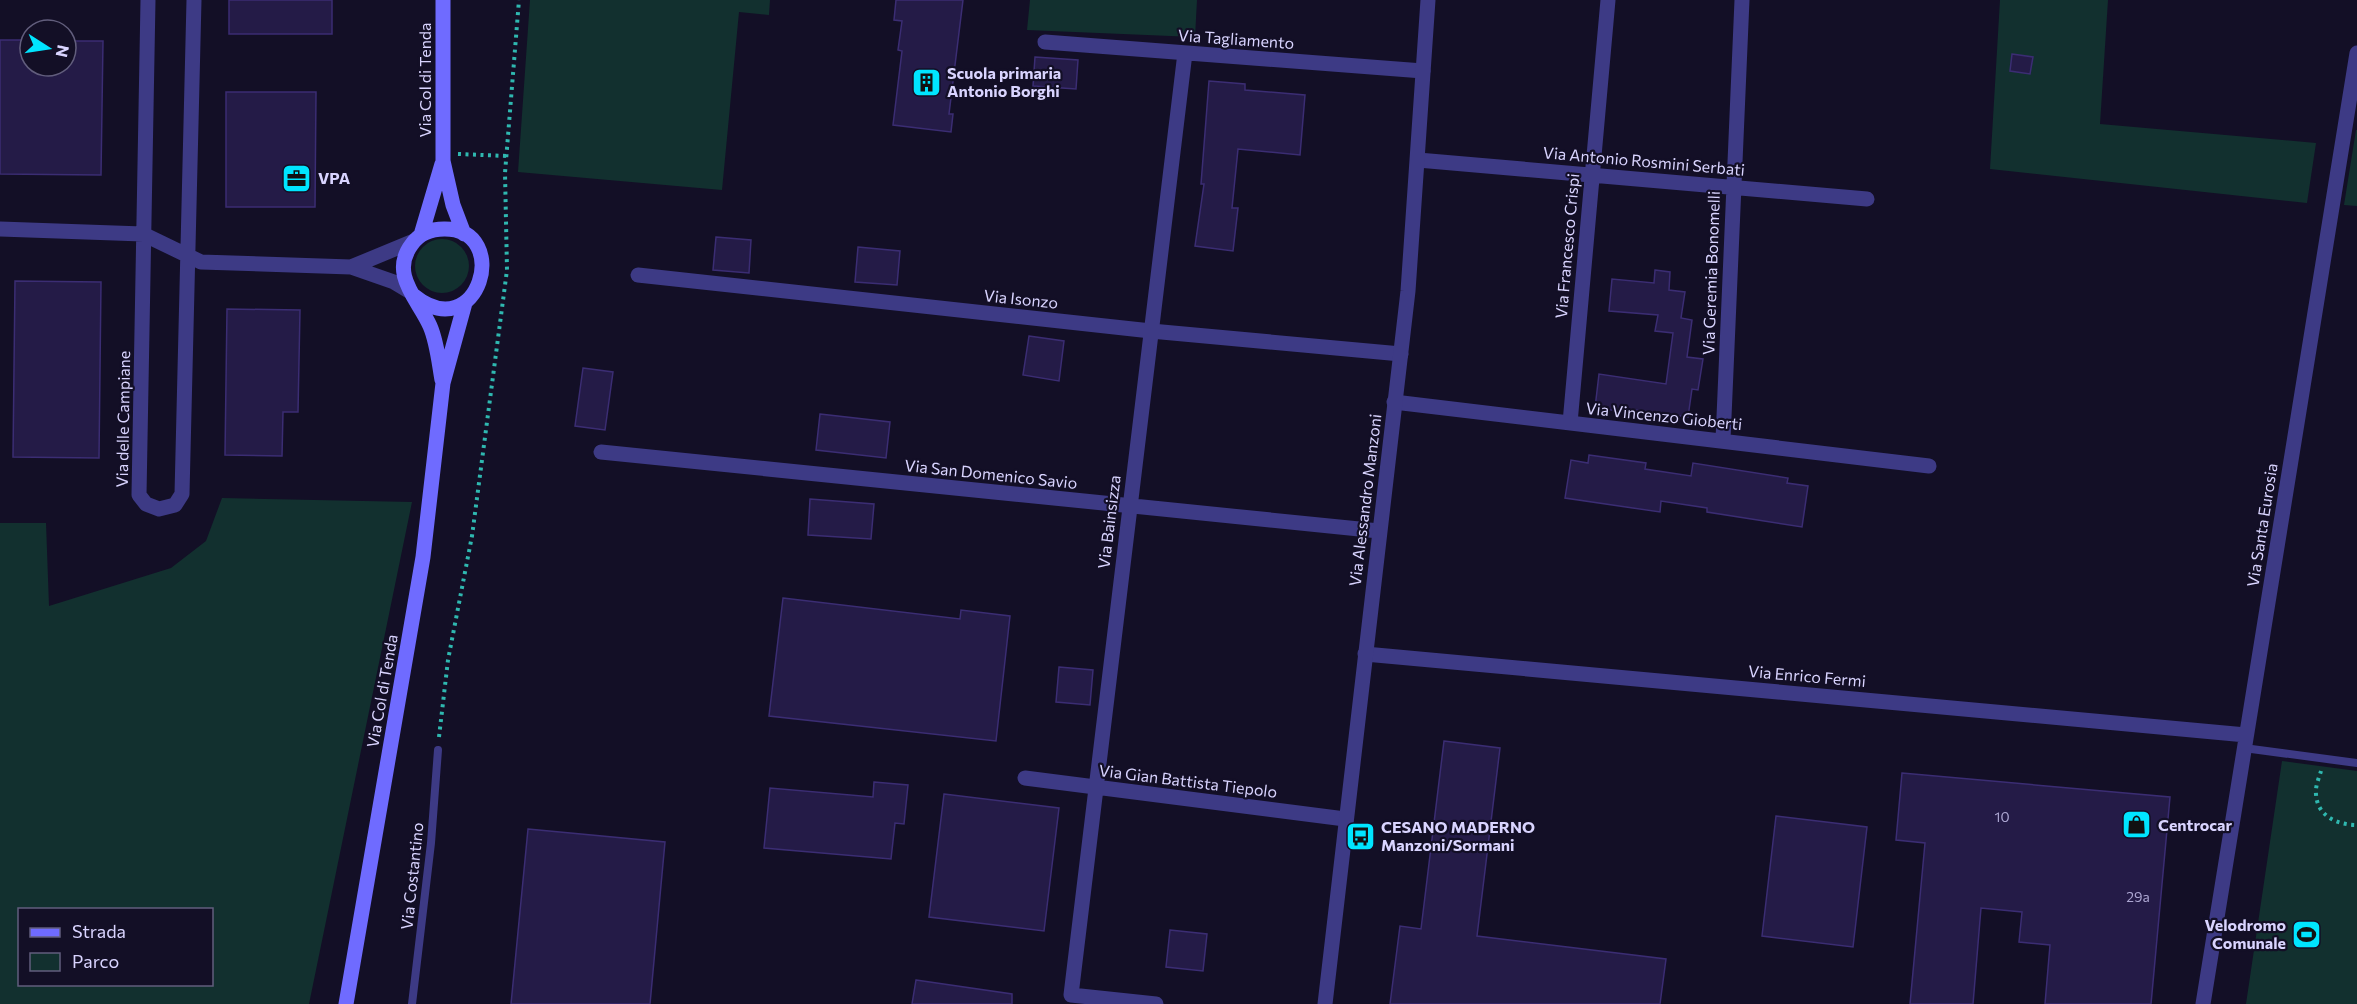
<svg xmlns="http://www.w3.org/2000/svg" width="2357" height="1004" font-family="Commissioner,sans-serif">
<style>
.green{fill:#12302f;fill-rule:evenodd}
.building{fill:#241b47;stroke:#3b2d73;stroke-width:1.5}
.lines{fill:none;stroke-linecap:round;stroke-linejoin:round}
.path{stroke:#2fb8b0;stroke-width:4;stroke-dasharray:3 4.5;stroke-linecap:butt}
.service{stroke:#3d3a85;stroke-width:8}
.minor{stroke:#3d3a85;stroke-width:15}
.tertiary{stroke:#3d3a85;stroke-width:15}
.secondary{stroke:#6f6bff;stroke-width:15}
.labels{text-anchor:middle;stroke-width:4.5;stroke-linejoin:round;paint-order:stroke}
.number-label{font-size:14px;fill:#aca6d1}
.street-label{font-size:16px;fill:#d9d4ff;stroke:#130f26}
.poi-label{font-size:16px;font-weight:bold;fill:#d9d4ff;stroke:#130f26;text-anchor:start}
</style>
<rect width="100%" height="100%" fill="#130f26"/>
<path class="green" d="M530 0H770L769 15 739 12 722 190 518 172Z
M1030 0H1197L1195 37 1027 30Z
M2000 0H2108L2100 124 2316 143 2307 203 1990 169Z
M2356 130H2357V206L2344 205Z
M415 266a27 27 0 1 1 54 0a27 27 0 1 1-54 0Z
M222 498 412 502 309 1004H0V523H46L49 606 171 568 206 541ZM20 910H212V984H20Z
M2282 761 2357 771V1004H2246Z"/>
<path class="building" d="M229 0H332V34H229Z
M896 0H963L949 114H953L951 132 893 125 902 51 898 50 902 21 894 20Z
M0 40H30V66H66V41H103L101 175 0 174Z
M2012 54 2033 57 2030 74 2010 71Z
M1035 57 1078 60 1076 89 1033 86Z
M1209 81 1245 84V90L1305 95 1300 155 1238 149 1232 208H1238L1233 251 1195 246 1204 184H1201Z
M226 92H316L315 207H226Z
M716 237 751 240 749 273 713 270Z
M858 247 900 251 897 285 855 282Z
M1655 270 1670 272 1669 290 1685 292 1681 318 1692 320 1687 357 1703 359 1698 390 1692 389 1688 417 1628 409V412L1595 408 1599 374 1666 384 1673 333 1655 331 1658 315 1609 311 1612 279 1654 283Z
M15 281 101 282 99 458 13 457Z
M227 309 300 310 298 412H283L282 456 225 455Z
M1029 336 1064 341 1059 381 1023 375Z
M583 368 613 372 605 430 575 426Z
M820 414 890 422 886 458 816 450Z
M1589 455 1646 463 1645 469 1691 476 1693 463 1788 478 1787 483 1808 486 1802 527 1707 512V508L1661 501 1660 512 1565 498 1571 460 1588 463Z
M810 499 874 504 871 539 808 535Z
M783 598 960 619 961 610 1010 616 996 741 769 716Z
M1059 667 1093 670 1090 705 1056 702Z
M1444 741 1500 748 1477 936 1666 959 1660 1004H1390L1400 926 1421 929Z
M1902 773 2170 797 2151 1004H2045L2050 945 2019 942 2022 912 1981 908 1973 1004H1910L1925 843 1896 840Z
M874 782 908 785 904 824 895 823 891 859 764 848 770 788 873 797Z
M944 794 1059 808 1044 931 929 917Z
M1776 816 1867 827 1853 947 1762 936Z
M528 829 665 842 650 1004H511Z
M1170 930 1207 934 1203 971 1166 967Z
M916 980 1012 994V1004H912Z"/>
<g class="lines">
<path class="path" d="M458 154 507 156
M439 737 448 660 472 536 507 270 505 173 519 0
M2321 771C2319 778 2315 787 2316 794 2317 817 2339 825 2357 825"/>
<path class="service" d="M2244 748 2357 763
M412 1004 431 843 438 750"/>
<path class="minor" d="M148 0 139 495 146 504 159 509 175 505 182 494 194 0
M1045 42 1423 71
M1418 160 1867 199
M0 229 143 234 201 262 351 267 394 282 409 291
M351 267 414 241
M638 275 1151 331 1401 354
M1394 402 1929 466
M1570 423 1608 0
M1723 440 1742 0
M601 452 1379 531
M1365 654 2246 735
M1025 778 1345 819
M1156 1004 1071 995 1185 53
M2203 1004 2357 53"/>
<path class="tertiary" d="M1325 1004 1408 291 1428 0"/>
<path class="secondary" d="M443 0V161L453 205 464 234
M421 235 442 164
M413 295C479 349 513 228 444 229 431 229 419 234 412 244 389 274 418 299 430 326 437 342 439 363 442 380
M346 1004 423 557 443 383 465 303"/>
</g>
<defs>
<symbol id="building-square" viewBox="-11 -11 22 22"><rect x="-9" y="-9" width="18" height="18" rx="4" fill="#00e5ff" stroke="#130f26"/><path d="M-4-6H4V6H1V3H-1V6H-4ZM-2.5-4.3h1.7v1.8h-1.7ZM.8-4.3h1.7v1.8H.8ZM-2.5-1h1.7V.8h-1.7ZM.8-1h1.7V.8H.8Z" fill="#111"/></symbol>
<symbol id="office-square" viewBox="-11 -11 22 22"><rect x="-9" y="-9" width="18" height="18" rx="4" fill="#00e5ff" stroke="#130f26"/><path d="M-6-3h4V-5.5h4V-3h4V5H-6ZM-1-4.5V-3h2v-1.5ZM-6 0V1H6V0Z" fill="#111"/></symbol>
<symbol id="shop-square" viewBox="-11 -11 22 22"><rect x="-9" y="-9" width="18" height="18" rx="4" fill="#00e5ff" stroke="#130f26"/><path d="M-5-2.5h2.3a2.7 3.5 0 0 1 5.4 0H5L5.5 6h-11ZM-1.5-2.5h3a1.5 2.3 0 0 0-3 0Z" fill="#111"/></symbol>
<symbol id="bus-square" viewBox="-11 -11 22 22"><rect x="-9" y="-9" width="18" height="18" rx="4" fill="#00e5ff" stroke="#130f26"/><path d="M-5-6H5V4H4V6H2V4H-2V6H-4V4H-5ZM-3.5-4V0h7V-4ZM-3.5 1.2v1.5H-2V1.2ZM2 1.2v1.5H3.5V1.2Z" fill="#111"/></symbol>
<symbol id="stadium-square" viewBox="-11 -11 22 22"><rect x="-9" y="-9" width="18" height="18" rx="4" fill="#00e5ff" stroke="#130f26"/><path d="M0-5a6.5 5 0 1 0 0 10a6.5 5 0 1 0 0-10ZM-3.5-1.8h7v3.6h-7Z" fill="#111"/></symbol>
</defs>
<g fill-rule="evenodd">
<use href="#building-square" x="910" y="66" width="33" height="33"/>
<use href="#office-square" x="280" y="162" width="33" height="33"/>
<use href="#shop-square" x="2120" y="808" width="33" height="33"/>
<use href="#bus-square" x="1344" y="820" width="33" height="33"/>
<use href="#stadium-square" x="2290" y="918" width="33" height="33"/>
</g>
<g class="labels">
<g class="number-label">
<text x="2002" y="822">10</text>
<text x="2138" y="902">29a</text>
</g>
<g class="street-label">
<text transform="translate(1236 39) rotate(4)" y="6">Via Tagliamento</text>
<text transform="translate(425 80) rotate(-90)" y="6">Via Col di Tenda</text>
<text transform="translate(1644 161) rotate(5)" y="6">Via Antonio Rosmini Serbati</text>
<text transform="translate(1567 246) rotate(-85)" y="6">Via Francesco Crispi</text>
<text transform="translate(1711 273) rotate(-88)" y="6">Via Geremia Bonomelli</text>
<text transform="translate(1021 299) rotate(6)" y="6">Via Isonzo</text>
<text transform="translate(1664 416) rotate(6)" y="6">Via Vincenzo Gioberti</text>
<text transform="translate(123 419) rotate(-89)" y="6">Via delle Campiane</text>
<text transform="translate(991 474) rotate(6)" y="6">Via San Domenico Savio</text>
<text transform="translate(1365 500) rotate(-83)" y="6">Via Alessandro Manzoni</text>
<text transform="translate(1109 522) rotate(-83)" y="6">Via Bainsizza</text>
<text transform="translate(2262 525) rotate(-81)" y="6">Via Santa Eurosia</text>
<text transform="translate(1807 676) rotate(5)" y="6">Via Enrico Fermi</text>
<text transform="translate(382 691) rotate(-80)" y="6">Via Col di Tenda</text>
<text transform="translate(1188 781) rotate(7)" y="6">Via Gian Battista Tiepolo</text>
<text transform="translate(412 876) rotate(-84)" y="6">Via Costantino</text>
</g>
<g class="poi-label">
<text x="947" y="79">Scuola primaria<tspan x="947" dy="18">Antonio Borghi</tspan></text>
<text x="318" y="184">VPA</text>
<text x="2158" y="831">Centrocar</text>
<text x="1381" y="833">CESANO MADERNO<tspan x="1381" dy="18">Manzoni/Sormani</tspan></text>
<text x="2286" y="931" text-anchor="end">Velodromo<tspan x="2286" dy="18">Comunale</tspan></text>
</g>
</g>
<rect x="18" y="908" width="195" height="78" fill="#130f26" stroke="#625e7d" stroke-width="1.5"/>
<rect x="30" y="928" width="30" height="9" fill="#6f6bff" stroke="#625e7d" stroke-width="1.5"/>
<text x="72" y="938" font-size="18" fill="#d9d4ff">Strada</text>
<rect x="30" y="953" width="30" height="18" fill="#12302f" stroke="#625e7d" stroke-width="1.5"/>
<text x="72" y="968" font-size="18" fill="#d9d4ff">Parco</text>
<g transform="translate(48 48) rotate(102)"><circle r="28" fill="#130f26" stroke="#625e7d" stroke-width="1.5"/>
<path d="M0-4.5L10 22L0 15L-10 22Z" fill="#00e5ff"/>
<text y="-9" font-size="16" font-weight="bold" text-anchor="middle" fill="#d9d4ff">N</text>
</g>
</svg>
